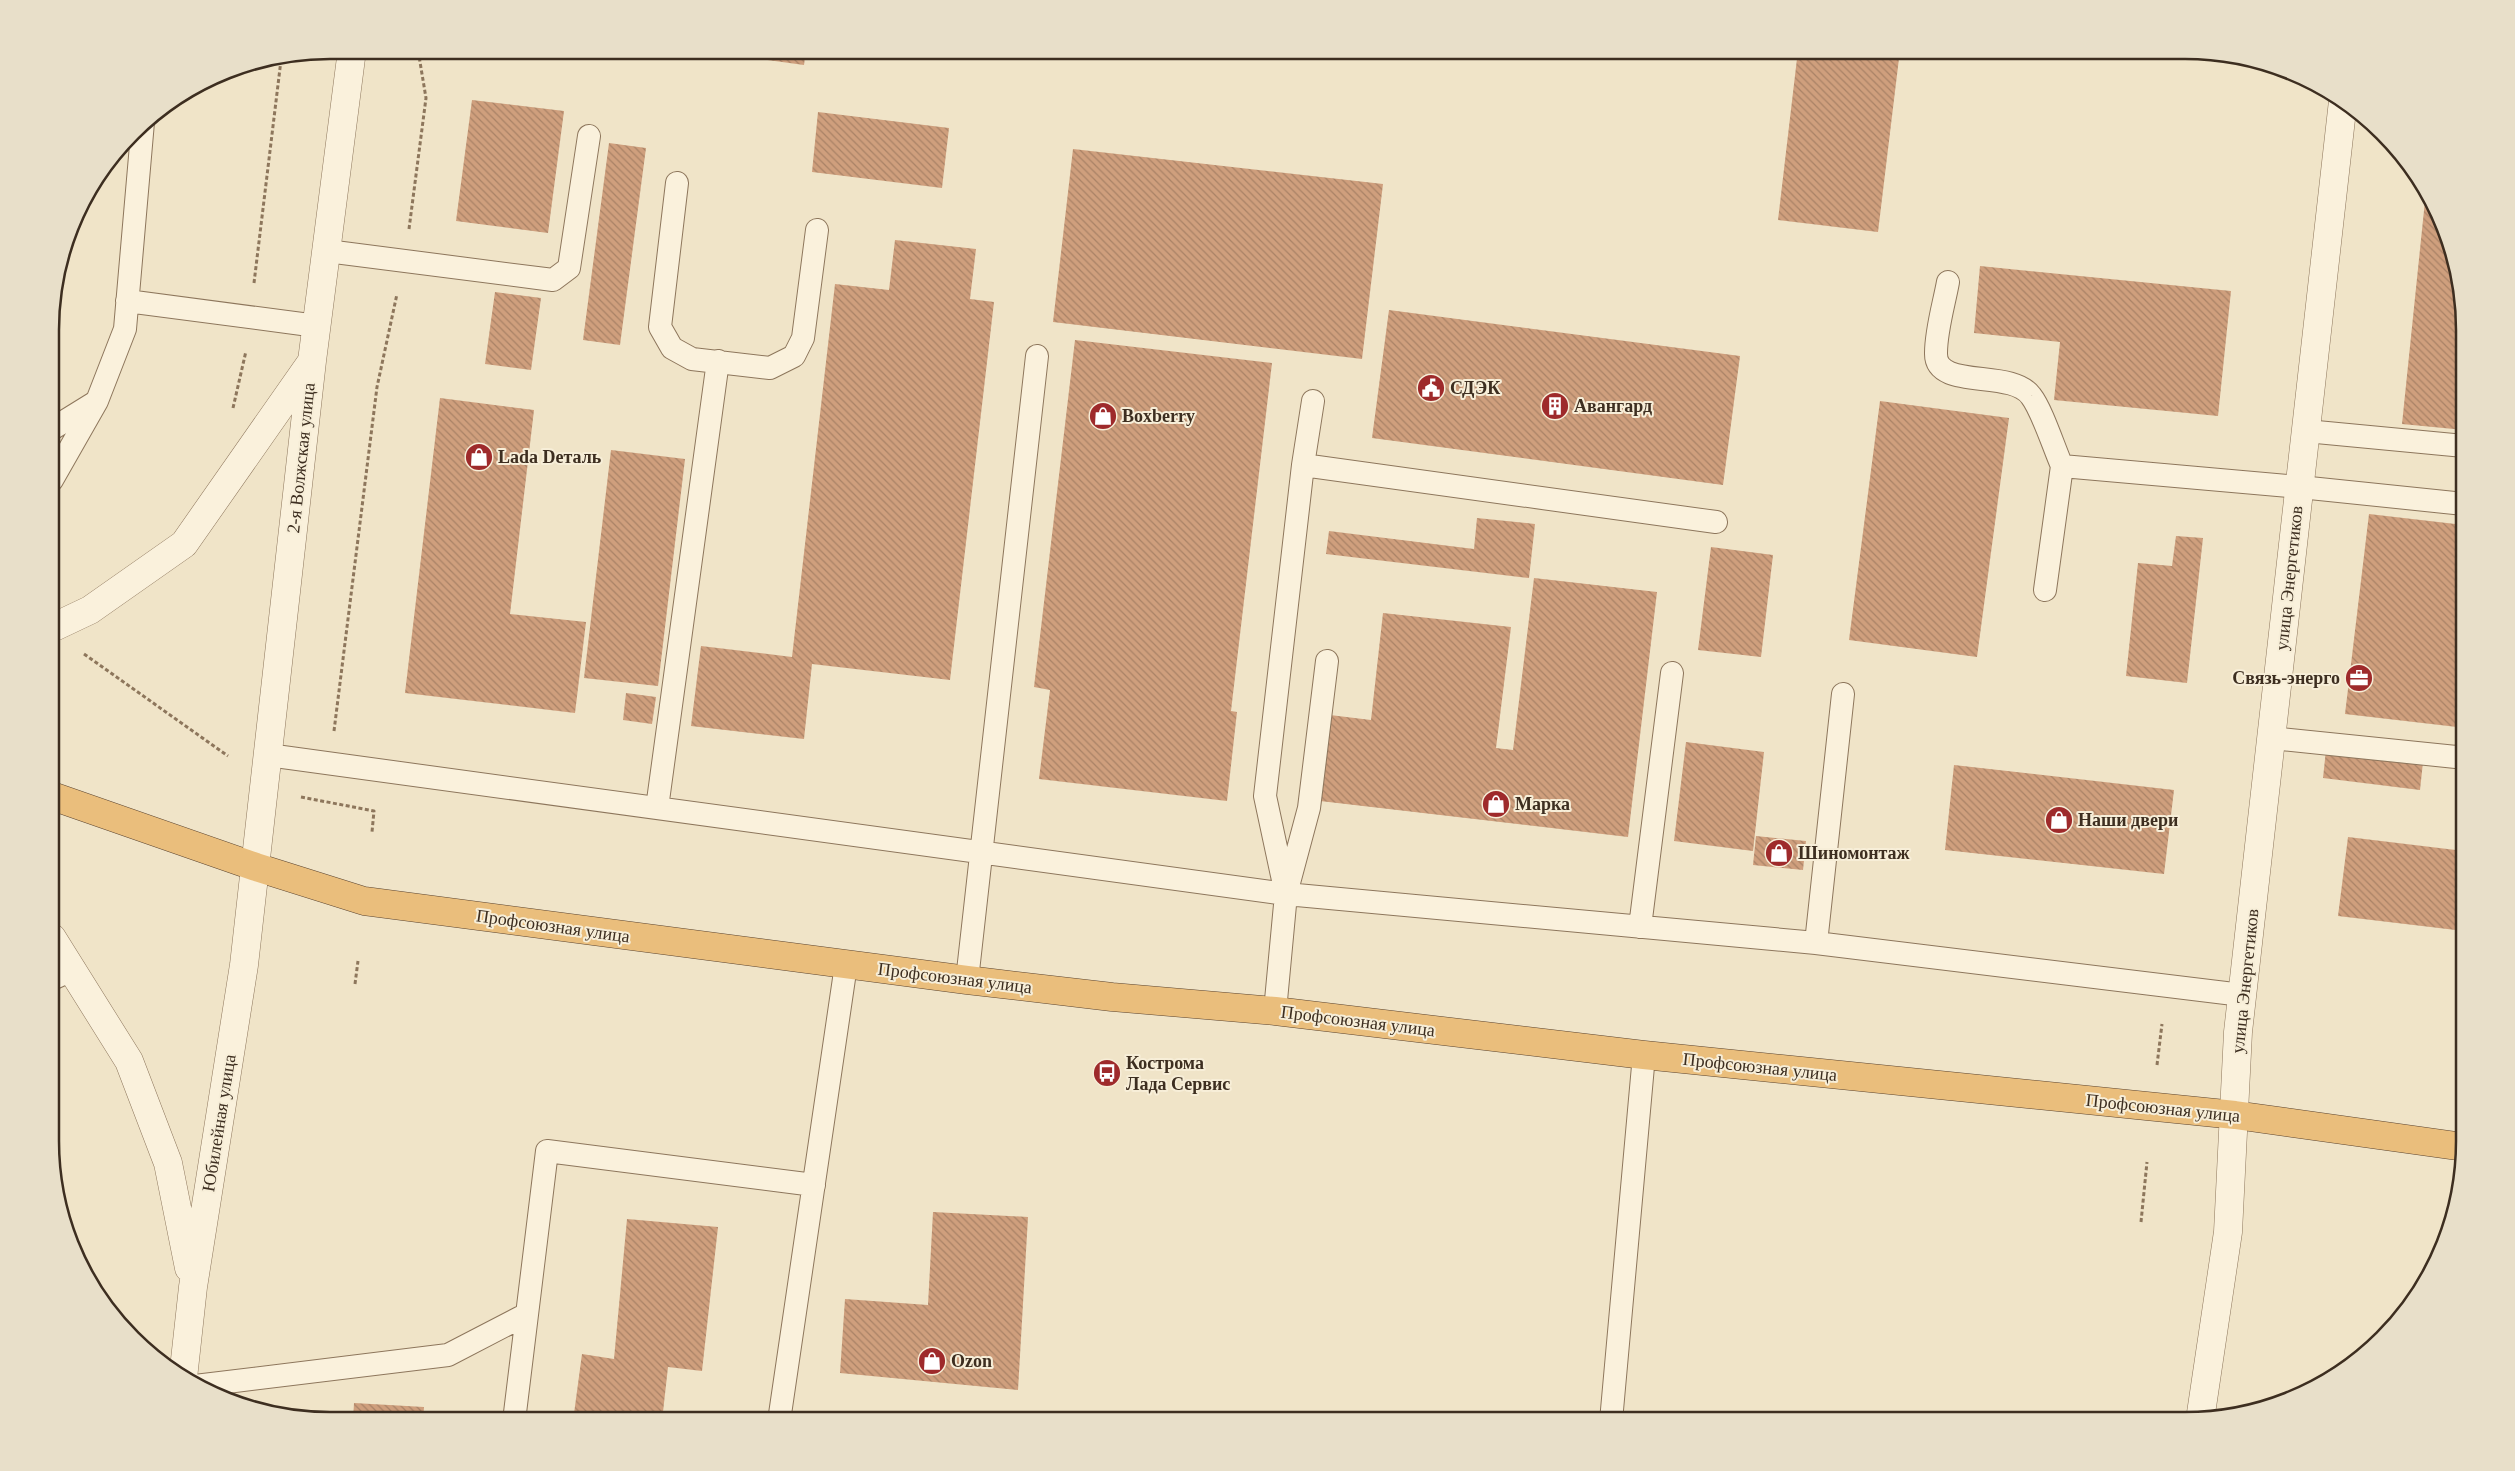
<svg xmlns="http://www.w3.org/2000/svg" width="2515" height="1471" font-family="Georgia,serif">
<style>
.building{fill:url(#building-back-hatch)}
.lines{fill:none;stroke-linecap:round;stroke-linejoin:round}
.service-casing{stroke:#8d765c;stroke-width:24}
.minor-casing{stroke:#8d765c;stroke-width:29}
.tertiary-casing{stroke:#8d765c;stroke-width:29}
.trunk-casing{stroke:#5b4430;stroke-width:29}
.path{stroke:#8d765c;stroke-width:3;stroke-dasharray:4 2.5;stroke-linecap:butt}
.service{stroke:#faf1dc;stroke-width:22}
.minor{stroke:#faf1dc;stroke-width:28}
.tertiary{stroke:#faf1dc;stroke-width:28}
.trunk{stroke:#eabe7c;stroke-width:28}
.labels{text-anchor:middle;stroke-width:4;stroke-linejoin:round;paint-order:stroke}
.poi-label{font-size:18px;font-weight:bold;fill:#3d2e20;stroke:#f7eed8;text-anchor:start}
.street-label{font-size:18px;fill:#3d2e20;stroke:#f7eed8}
.rim{fill:none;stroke:#3d2e20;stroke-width:2.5}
</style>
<defs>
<pattern id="building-back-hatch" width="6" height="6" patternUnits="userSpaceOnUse" patternTransform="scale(1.25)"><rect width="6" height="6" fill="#cf9f7d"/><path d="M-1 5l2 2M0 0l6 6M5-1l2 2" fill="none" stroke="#a98266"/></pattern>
</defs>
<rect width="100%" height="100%" fill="#f0e4c8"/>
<path class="building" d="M693 50H806L804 65Z
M1798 50H1900L1878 232 1778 220Z
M472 100 564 111 548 233 456 221Z
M818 112 949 128 942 188 812 172Z
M609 143 646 148 620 345 583 340Z
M1073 149 1383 184 1362 359 1053 322Z
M2426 191 2450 240 2464 311V430L2402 424Z
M895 240 976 249 970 299 994 302 950 680 812 664 804 739 691 726 701 646 792 657 835 284 889 290Z
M1980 266 2231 291 2218 416 2054 400 2060 342 1974 333Z
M495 292 541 298 531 370 485 364Z
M1389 310 1740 356 1723 485 1372 438Z
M1075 340 1272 363 1231 711 1237 712 1227 801 1039 779 1050 690 1034 687Z
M440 398 534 410 510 614 586 622 575 713 405 693Z
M1880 401 2009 418 1977 657 1849 640Z
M611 450 685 459 658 686 584 678Z
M2369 514 2464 525V661L2457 727 2345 714Z
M1477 518 1535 524 1529 578 1326 554 1329 531 1474 549Z
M2176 536 2203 538 2187 683 2126 676 2138 563 2172 566Z
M1711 547 1773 555 1761 657 1698 650Z
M1534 578 1657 592 1628 837 1320 801 1330 715 1371 720 1383 613 1511 627 1496 748 1513 750Z
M626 693 656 697 652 724 623 720Z
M1686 742 1764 752 1753 851 1674 841Z
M2326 750 2423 762 2420 790 2323 778Z
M1954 765 2174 790 2164 874 1945 850Z
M1756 836 1806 841 1803 870 1753 865Z
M2348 837 2464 851V931L2338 916Z
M933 1212 1028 1217 1018 1390 840 1373 845 1299 928 1305Z
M627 1219 718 1227 702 1371 668 1367 662 1421H573L582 1354 614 1359Z
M354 1403 424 1407 423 1421H353Z"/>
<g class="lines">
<defs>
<path id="service" d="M677 183 660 327 672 348 692 359 770 368 794 356 803 338 817 230
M327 251 553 280 569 268 589 136
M1948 282C1944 304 1936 330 1936 353 1935 391 2011 368 2031 396 2042 410 2054 448 2062 466L2300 487 2464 504
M127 301 317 326
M52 429 94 403
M2306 431 2464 446
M1303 465 1716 522
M52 480 97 401 125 329 143 122
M2045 590 2062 466
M2271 738 2456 757 2464 755
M268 755 1286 894 1816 943 2242 995
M657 808 718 361
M1286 894 1265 796 1303 465 1313 401
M1640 927 1672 673
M1816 943 1843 694
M52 979 74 969
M967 980 1037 356
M1275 1011 1286 894 1309 808 1327 661
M195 1386 448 1355 527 1314
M514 1421 547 1151 814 1185
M779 1421 846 965
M1611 1421 1644 1055"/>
<path id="minor" d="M2200 1420 2228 1232 2238 1032 2343 101"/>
<path id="tertiary" d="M52 628 90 610 184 544 310 364
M52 938 129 1061 168 1163 189 1268
M183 1378 193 1287 244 965 312 361 352 50"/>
<path id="trunk" d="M52 796 256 867 364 901 967 980 1112 997 1275 1011 1644 1055 2235 1115 2464 1147"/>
</defs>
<use href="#service" class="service-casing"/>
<use href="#minor" class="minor-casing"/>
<use href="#tertiary" class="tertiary-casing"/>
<use href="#trunk" class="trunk-casing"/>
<path class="path" d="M409 229 426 98 418 50
M254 283 281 60
M233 408 246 351
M84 654 228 756
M334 731 377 387 397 294
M301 797 374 811 372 832
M355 984 358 961
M2157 1065 2162 1024
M2141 1222 2147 1162"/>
<use href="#service" class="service"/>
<use href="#minor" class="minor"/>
<use href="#tertiary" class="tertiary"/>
<use href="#trunk" class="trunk"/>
</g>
<defs>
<symbol id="civic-disc" viewBox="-11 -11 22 22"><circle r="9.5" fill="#9e2a2b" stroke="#f7eed8"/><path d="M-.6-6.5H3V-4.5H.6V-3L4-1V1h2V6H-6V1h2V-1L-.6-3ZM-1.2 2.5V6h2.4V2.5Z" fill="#fff"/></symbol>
<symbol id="building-disc" viewBox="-11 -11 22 22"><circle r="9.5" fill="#9e2a2b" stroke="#f7eed8"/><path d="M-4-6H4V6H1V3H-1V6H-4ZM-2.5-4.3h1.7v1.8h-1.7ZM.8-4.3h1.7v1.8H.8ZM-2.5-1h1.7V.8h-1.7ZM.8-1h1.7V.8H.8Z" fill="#fff"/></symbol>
<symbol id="shop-disc" viewBox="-11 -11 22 22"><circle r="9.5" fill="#9e2a2b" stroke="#f7eed8"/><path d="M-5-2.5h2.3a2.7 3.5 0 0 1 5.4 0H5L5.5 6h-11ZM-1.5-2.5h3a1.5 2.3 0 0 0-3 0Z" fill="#fff"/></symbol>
<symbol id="office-disc" viewBox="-11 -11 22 22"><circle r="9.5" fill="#9e2a2b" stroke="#f7eed8"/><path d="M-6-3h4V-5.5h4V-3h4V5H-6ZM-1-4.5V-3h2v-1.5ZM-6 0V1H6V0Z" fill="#fff"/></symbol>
<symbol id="bus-disc" viewBox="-11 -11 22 22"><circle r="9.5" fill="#9e2a2b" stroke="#f7eed8"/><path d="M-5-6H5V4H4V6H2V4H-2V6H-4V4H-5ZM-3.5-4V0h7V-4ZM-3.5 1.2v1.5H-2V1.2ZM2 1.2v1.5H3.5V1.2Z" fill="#fff"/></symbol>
</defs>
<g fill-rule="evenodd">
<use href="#civic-disc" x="1415" y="372" width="32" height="32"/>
<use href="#building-disc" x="1539" y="390" width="32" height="32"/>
<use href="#shop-disc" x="1087" y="400" width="32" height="32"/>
<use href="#shop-disc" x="463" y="441" width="32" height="32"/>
<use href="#office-disc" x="2343" y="662" width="32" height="32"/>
<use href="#shop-disc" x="1480" y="788" width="32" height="32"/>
<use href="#shop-disc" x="2043" y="804" width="32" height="32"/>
<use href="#shop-disc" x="1763" y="837" width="32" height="32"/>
<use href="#bus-disc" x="1091" y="1057" width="32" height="32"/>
<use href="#shop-disc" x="916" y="1345" width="32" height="32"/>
</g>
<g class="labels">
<g class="poi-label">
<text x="1450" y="394">СДЭК</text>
<text x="1574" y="412">Авангард</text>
<text x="1122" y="422">Boxberry</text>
<text x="498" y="463">Lada Dеталь</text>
<text x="2340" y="684" text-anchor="end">Связь-энерго</text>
<text x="1515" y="810">Марка</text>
<text x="2078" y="826">Наши двери</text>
<text x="1798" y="859">Шиномонтаж</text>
<text x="1126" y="1069">Кострома<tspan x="1126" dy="21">Лада Сервис</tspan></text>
<text x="951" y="1367">Ozon</text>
</g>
<g class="street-label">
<text transform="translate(301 458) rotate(-84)" y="6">2-я Волжская улица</text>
<text transform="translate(2289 578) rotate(-84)" y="6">улица Энергетиков</text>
<text transform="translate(553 926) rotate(8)" y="6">Профсоюзная улица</text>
<text transform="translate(955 978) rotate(7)" y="6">Профсоюзная улица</text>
<text transform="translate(2245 981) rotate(-84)" y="6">улица Энергетиков</text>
<text transform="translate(1358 1021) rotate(7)" y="6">Профсоюзная улица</text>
<text transform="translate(1760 1067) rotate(6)" y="6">Профсоюзная улица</text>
<text transform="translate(2163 1108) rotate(6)" y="6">Профсоюзная улица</text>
<text transform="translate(219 1123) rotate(-81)" y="6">Юбилейная улица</text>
</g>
</g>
<path d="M0 0H2515V1471H0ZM330 59H2185A271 271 0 0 1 2456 330V1141A271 271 0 0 1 2185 1412H330A271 271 0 0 1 59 1141V330A271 271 0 0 1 330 59Z" fill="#e8dfc9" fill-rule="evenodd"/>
<path class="rim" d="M330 59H2185A271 271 0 0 1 2456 330V1141A271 271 0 0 1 2185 1412H330A271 271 0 0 1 59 1141V330A271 271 0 0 1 330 59Z"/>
</svg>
